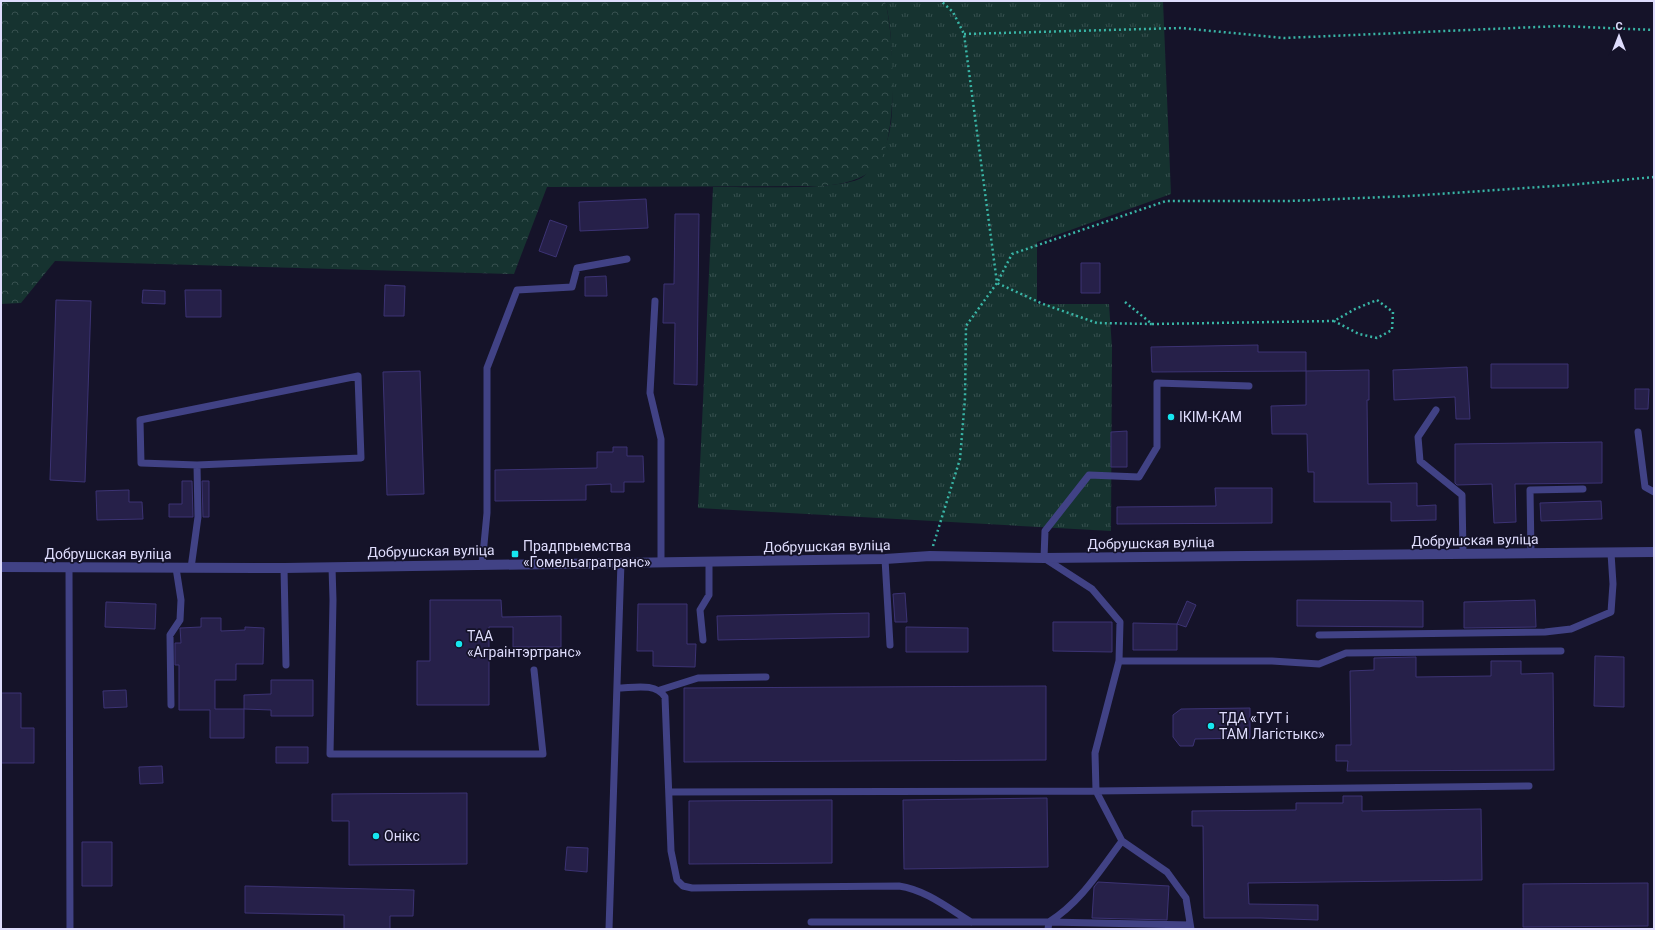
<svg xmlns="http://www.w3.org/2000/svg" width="1655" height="930" font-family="Roboto,sans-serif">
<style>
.grass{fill:url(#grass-tufts)}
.forest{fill:url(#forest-crowns)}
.building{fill:#262049;stroke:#3c3374}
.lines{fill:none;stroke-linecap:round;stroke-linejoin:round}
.path{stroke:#39b5a6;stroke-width:2.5;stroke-dasharray:2 3;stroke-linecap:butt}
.lane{stroke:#414285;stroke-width:7}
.street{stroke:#414285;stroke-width:10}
.poi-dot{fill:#16e7f0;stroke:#151329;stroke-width:1.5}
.labels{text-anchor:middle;stroke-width:3.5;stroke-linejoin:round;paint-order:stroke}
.poi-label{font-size:14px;fill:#dfddfd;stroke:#151329;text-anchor:start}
.street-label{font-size:14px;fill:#dfddfd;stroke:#151329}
</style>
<defs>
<pattern id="grass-tufts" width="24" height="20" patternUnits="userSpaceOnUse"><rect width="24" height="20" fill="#163330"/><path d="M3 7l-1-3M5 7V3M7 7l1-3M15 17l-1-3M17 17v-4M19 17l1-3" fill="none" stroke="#37504f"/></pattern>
<pattern id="forest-crowns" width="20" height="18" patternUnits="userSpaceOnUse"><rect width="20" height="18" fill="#163330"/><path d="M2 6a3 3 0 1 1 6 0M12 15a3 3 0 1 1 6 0" fill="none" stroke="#37504f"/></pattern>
</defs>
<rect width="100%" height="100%" fill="#151329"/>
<path class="grass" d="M885 1H1163L1171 194 1037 242V304H1109L1112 348 1111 531 698 508 713 187C742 186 846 192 864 176 891 151 893 123 892 89 891 60 893 29 885 1Z"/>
<path class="forest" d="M1 1H885C894 32 899 140 877 165 863 181 842 184 822 186L547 187 514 274 55 261 21 303 1 304Z"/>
<path class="building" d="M646 199 648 228 580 231 579 202Z
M675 214H699L697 385 674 384 675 323H663L664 284H674Z
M550 220 567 226 556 257 539 251Z
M1081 263H1100V293H1081Z
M606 276 607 296H585V277Z
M385 285 405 286 404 316H384Z
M143 290 165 291V304L142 303Z
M185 290H221V317H186Z
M56 300 91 301 85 482 50 480Z
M1258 345V352H1306V371L1152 372 1151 347Z
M1491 364H1568V388H1491Z
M1467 367 1470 419H1456L1455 397 1394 400 1393 370Z
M1369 370V400H1367L1368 484 1417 483V506L1436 505V520L1391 521V502H1314V472H1308L1307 434H1272L1271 406 1306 405V371Z
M420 371 424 494 387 495 383 372Z
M1635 389H1649L1648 409H1635Z
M1127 431V467H1111V432Z
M1602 442V483L1515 484 1516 522 1494 523 1492 484 1457 485 1455 483V444Z
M613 447H627V456H643L644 482H624V492H611V484L586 485V500L495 501V470L597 468V452H613Z
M182 481H192L193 517H169V504H182Z
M202 481H209V517H203Z
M1215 488H1272V523L1117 524V507L1216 506Z
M129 490V502H142L143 519 97 520 96 491Z
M1601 501 1602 519 1541 521 1540 503Z
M905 593 907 622H895L893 594Z
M430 600H501L502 617 561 616V647H513V627H489V705H417V661H430Z
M1297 600 1423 601V627L1297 626Z
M1535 600 1536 627 1464 628V602Z
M1187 601 1196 605 1186 627 1177 624Z
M106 602 156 604 155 629 105 627Z
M638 604H687V644H696L695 667 653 666V651H637Z
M869 613V637L718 640 717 616Z
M201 618H221V631L245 630V627L264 628 263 664H236V680H215V709H244V695L271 694V680H313V716H271V710L244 709V738H210V710H179V665H175V643H181L180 628 201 627Z
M1053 622H1112V652L1053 651Z
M1133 623 1177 624V650H1133Z
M906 627 968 628V652H906Z
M1595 656 1624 657V707L1594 706Z
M1416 657V677L1491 676V661H1521V674L1553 673 1554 770 1347 771 1348 761H1336V745H1351L1350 671 1374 670V658Z
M1046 686V760L684 762V688Z
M126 690 127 707 104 708 103 691Z
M1 693H21V728H34V763H1Z
M1250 708V738L1195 739 1193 746H1180L1173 737V715L1181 709Z
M276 747H308V763H276Z
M162 766 163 783 140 784 139 767Z
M467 793V864L349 865V821H332V794Z
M1343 796H1362V811L1481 809 1482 880 1248 883 1249 904 1318 905V920L1261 918H1204L1203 826H1192V811L1296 810V803H1343Z
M1047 798 1048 867 904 869 903 800Z
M832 800V863L689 864V801Z
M82 842H112V886H82Z
M567 847 588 848 587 872 565 870Z
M1098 882 1169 886 1167 920 1092 918 1094 887Z
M1648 883V926L1523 927V884Z
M245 886 414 890 413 916H390V929H344V915L245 913Z"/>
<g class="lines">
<path class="path" d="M964 34 1181 28 1284 38 1560 26 1654 30
M1125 302 1152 324 1097 323 1043 304 997 283 1012 254 1166 201H1289L1409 196 1569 185 1654 177
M1152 324 1334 321 1355 309 1377 300 1393 312 1392 330 1377 338 1359 334 1334 321
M933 546 960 459 965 398 966 326 997 283 964 34 953 12 941 1"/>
<path class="lane" d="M655 301 650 393 661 439V562
M1436 410 1418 437 1420 461 1462 495 1463 554
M1638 432 1645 487 1654 492
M1531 553 1530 490 1583 489
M885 559 890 645
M482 565 487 513V368L517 290 572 287 577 268 627 259
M69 567 70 929
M332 567 333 600 330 754H543L534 670
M191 568 198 517 197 465 141 463 140 420 358 376 361 458 197 465
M284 568 286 665
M1319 635 1545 632 1571 629 1611 612 1613 584 1611 553
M703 640 700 610 709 595V561
M1119 661H1272L1319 664 1346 653 1561 651
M617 688C633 688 655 682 665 697L671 851 677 880 683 886 692 888 899 886C926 890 948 908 971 922
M660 690 698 678 766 677
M171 705 170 635 180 620 181 600 176 568
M669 792 1096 791 1529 786
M811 922H1049C1081 902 1100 870 1122 841
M609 929 621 562
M1048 929 1049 922 1190 925
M1191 929 1186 898 1167 872 1122 841 1096 791 1095 753 1119 661 1120 622 1092 589 1044 558 1045 531 1089 475 1139 477 1157 447V383L1249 386"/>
<path class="street" d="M1 567 284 568 885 559 930 556 1044 558 1654 552"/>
</g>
<g class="poi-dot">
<circle cx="1171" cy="417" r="4"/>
<rect x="511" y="550" width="8" height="8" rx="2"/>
<circle cx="459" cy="644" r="4"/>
<circle cx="1211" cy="726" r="4"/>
<circle cx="376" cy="836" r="4"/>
</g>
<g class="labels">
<g class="poi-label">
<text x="1179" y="422">ІКІМ-КАМ</text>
<text x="523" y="551">Прадпрыемства<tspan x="523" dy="16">«Гомельагратранс»</tspan></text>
<text x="467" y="641">ТАА<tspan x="467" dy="16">«Аграінтэртранс»</tspan></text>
<text x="1219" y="723">ТДА «ТУТ і<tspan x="1219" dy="16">ТАМ Лагістыкс»</tspan></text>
<text x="384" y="841">Онікс</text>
</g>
<g class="street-label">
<text transform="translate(1475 540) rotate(-1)" y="5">Добрушская вуліца</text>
<text transform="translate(1151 543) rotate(-1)" y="5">Добрушская вуліца</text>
<text transform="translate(827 546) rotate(-1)" y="5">Добрушская вуліца</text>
<text transform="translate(431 551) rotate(-1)" y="5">Добрушская вуліца</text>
<text x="108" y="559">Добрушская вуліца</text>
</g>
</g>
<rect width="1655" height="930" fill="none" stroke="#dfddfd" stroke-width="4"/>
<g transform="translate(1619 36)" stroke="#151329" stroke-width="3" paint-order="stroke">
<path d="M0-3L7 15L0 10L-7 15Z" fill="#dfddfd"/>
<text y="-6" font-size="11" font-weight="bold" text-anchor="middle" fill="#dfddfd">С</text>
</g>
</svg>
